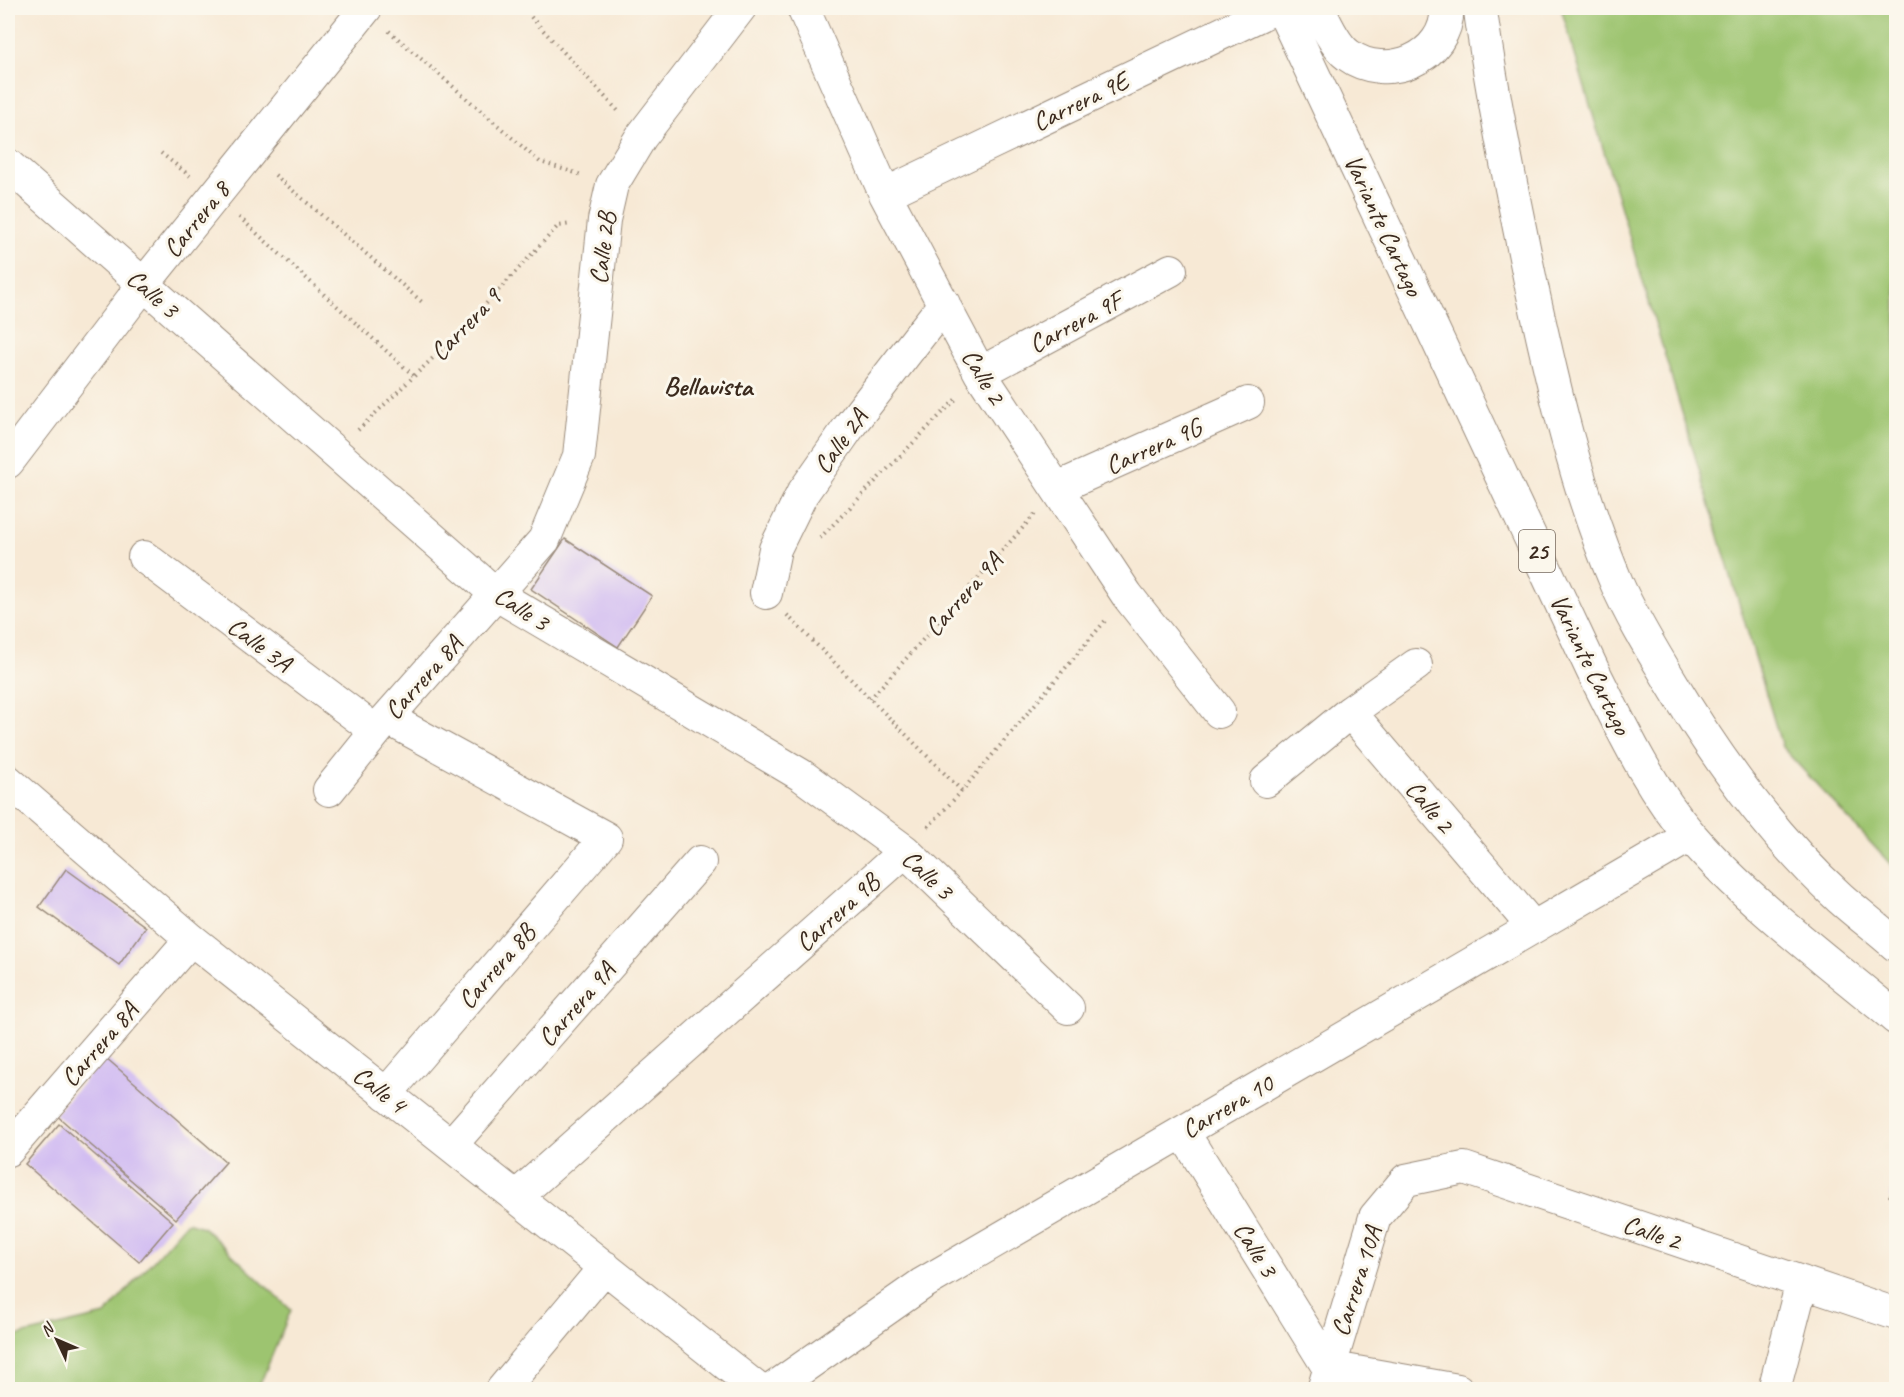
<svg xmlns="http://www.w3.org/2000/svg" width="1904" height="1397" font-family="Caveat,sans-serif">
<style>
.green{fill:#9dc46f;stroke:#6c7746;stroke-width:1.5}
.building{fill:#ceb7f2}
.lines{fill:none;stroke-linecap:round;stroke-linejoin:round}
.minor-casing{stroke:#998a7a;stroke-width:34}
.trunk-casing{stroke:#998a7a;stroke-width:35}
.path{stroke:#998a7a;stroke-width:4;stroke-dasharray:1.5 4.5;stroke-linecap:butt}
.minor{stroke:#fff;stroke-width:32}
.trunk{stroke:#fff;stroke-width:33}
.labels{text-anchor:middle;stroke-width:6;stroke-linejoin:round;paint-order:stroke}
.shield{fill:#fbf7ec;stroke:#75685c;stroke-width:1.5}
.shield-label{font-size:24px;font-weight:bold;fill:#3b2a1e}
.street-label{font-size:26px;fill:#3b2a1e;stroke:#fbf7ec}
.neighbourhood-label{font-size:27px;font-weight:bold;fill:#3b2a1e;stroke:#fbf7ec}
</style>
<rect width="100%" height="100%" fill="#fbf7ec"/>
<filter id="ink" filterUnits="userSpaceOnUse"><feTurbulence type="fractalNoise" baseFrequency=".0167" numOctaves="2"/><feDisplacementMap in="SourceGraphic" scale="12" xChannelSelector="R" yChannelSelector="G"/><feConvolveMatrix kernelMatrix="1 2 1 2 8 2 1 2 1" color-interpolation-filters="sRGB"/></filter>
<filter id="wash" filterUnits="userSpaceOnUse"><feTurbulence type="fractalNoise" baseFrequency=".008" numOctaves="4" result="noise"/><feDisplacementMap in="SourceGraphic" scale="24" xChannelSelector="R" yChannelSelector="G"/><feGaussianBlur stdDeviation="1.35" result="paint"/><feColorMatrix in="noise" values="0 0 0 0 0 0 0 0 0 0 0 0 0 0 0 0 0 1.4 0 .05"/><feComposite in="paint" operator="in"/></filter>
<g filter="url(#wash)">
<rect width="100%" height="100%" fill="#f7e9d5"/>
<path class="green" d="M1561 8H1896V870L1782 747Z
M187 1222 203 1227 291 1310 258 1389H8V1338L105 1315Z"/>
<g id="blocks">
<path class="building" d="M565 539 652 596 618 647 531 589Z
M66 869 146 927 119 965 39 907Z
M105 1057 226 1162 176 1219 55 1114Z
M59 1124 173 1222 139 1262 25 1164Z
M1896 1185V1201L1889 1196Z"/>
</g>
</g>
<g filter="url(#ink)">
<use href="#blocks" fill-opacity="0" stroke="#998a7a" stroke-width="1.5"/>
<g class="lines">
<defs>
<path id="minor" d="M803 8 885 194 980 373 1127 595 1219 712
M8 165 497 595 801 775 905 851 1068 1008
M885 194 1275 8
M980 373 1171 270
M8 462 143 285 366 8
M1057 488 1248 403
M144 557 376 731
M766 593 775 549 802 494 851 424 944 304
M1350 712 1533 927
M8 781 191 939 759 1390
M1266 781 1350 712 1416 665
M329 790 387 718 544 540 579 456 604 220 612 185 641 137 740 8
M386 1094 606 838 387 718
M1183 1132 1328 1367 1458 1390
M451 1145 700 862
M8 1150 191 939
M516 1197 905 851
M502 1390 605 1267
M771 1390 922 1284 1690 836
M1323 1390 1375 1217 1406 1180 1464 1168 1896 1314
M1774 1390 1802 1282"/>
<path id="trunk" d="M1282 8 1593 671C1622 728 1649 788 1691 836 1749 903 1828 961 1896 1018
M1318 8C1324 21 1335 46 1348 55 1386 83 1448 58 1447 8
M1480 8C1493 100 1512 192 1531 284 1553 385 1576 488 1617 584 1631 616 1650 647 1668 677 1715 756 1771 835 1840 898 1858 914 1878 929 1896 945"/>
</defs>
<use href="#minor" class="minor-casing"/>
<use href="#trunk" class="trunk-casing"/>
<path class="path" d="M531 17 620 113
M389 31 540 162 582 175
M161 153 190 176
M275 175 422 302
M239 217 414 376
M358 430 460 332 558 226 571 224
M820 538 957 398
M787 615 962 791
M870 699 1035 514
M928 827 962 791 1105 621"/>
<use href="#minor" class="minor"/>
<use href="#trunk" class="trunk"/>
</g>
</g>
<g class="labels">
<rect class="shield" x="1519" y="530" width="36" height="42" rx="4.5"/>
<g class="shield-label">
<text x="1537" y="559">25</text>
</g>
<g class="street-label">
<text transform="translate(1080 101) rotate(-26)" y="9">Carrera 9E</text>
<text transform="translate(196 219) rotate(-51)" y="9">Carrera 8</text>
<text transform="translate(1384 225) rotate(65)" y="9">Variante Cartago</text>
<text transform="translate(602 248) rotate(-83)" y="9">Calle 2B</text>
<text transform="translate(153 293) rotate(41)" y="9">Calle 3</text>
<text transform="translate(1075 322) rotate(-28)" y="9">Carrera 9F</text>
<text transform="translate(465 324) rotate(-46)" y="9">Carrera 9</text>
<text transform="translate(984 376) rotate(59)" y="9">Calle 2</text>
<text transform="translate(840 441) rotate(-54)" y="9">Calle 2A</text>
<text transform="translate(1153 446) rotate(-24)" y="9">Carrera 9G</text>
<text transform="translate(963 594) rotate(-48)" y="9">Carrera 9A</text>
<text transform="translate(522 608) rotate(33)" y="9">Calle 3</text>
<text transform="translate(260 644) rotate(37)" y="9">Calle 3A</text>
<text transform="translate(1591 664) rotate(64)" y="9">Variante Cartago</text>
<text transform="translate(423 677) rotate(-48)" y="9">Carrera 8A</text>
<text transform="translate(1430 806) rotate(50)" y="9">Calle 2</text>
<text transform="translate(928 874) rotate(43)" y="9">Calle 3</text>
<text transform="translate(837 912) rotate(-42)" y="9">Carrera 9B</text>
<text transform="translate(496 966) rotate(-49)" y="9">Carrera 8B</text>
<text transform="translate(576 1004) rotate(-49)" y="9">Carrera 9A</text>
<text transform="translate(99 1044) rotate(-49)" y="9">Carrera 8A</text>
<text transform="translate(380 1089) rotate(38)" y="9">Calle 4</text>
<text transform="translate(1227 1106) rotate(-30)" y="9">Carrera 10</text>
<text transform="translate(1652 1232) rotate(19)" y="9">Calle 2</text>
<text transform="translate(1256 1249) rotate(58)" y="9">Calle 3</text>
<text transform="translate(1356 1281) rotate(-72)" y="9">Carrera 10A</text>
</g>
<g class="neighbourhood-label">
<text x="708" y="395">Bellavista</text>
</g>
</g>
<rect width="1904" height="1397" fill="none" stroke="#fbf7ec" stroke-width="30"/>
<g transform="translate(57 1340) rotate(314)" stroke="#fbf7ec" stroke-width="4.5" paint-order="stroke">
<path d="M0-4.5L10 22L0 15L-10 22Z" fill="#3b2a1e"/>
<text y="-9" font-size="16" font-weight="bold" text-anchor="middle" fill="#3b2a1e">N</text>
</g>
</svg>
